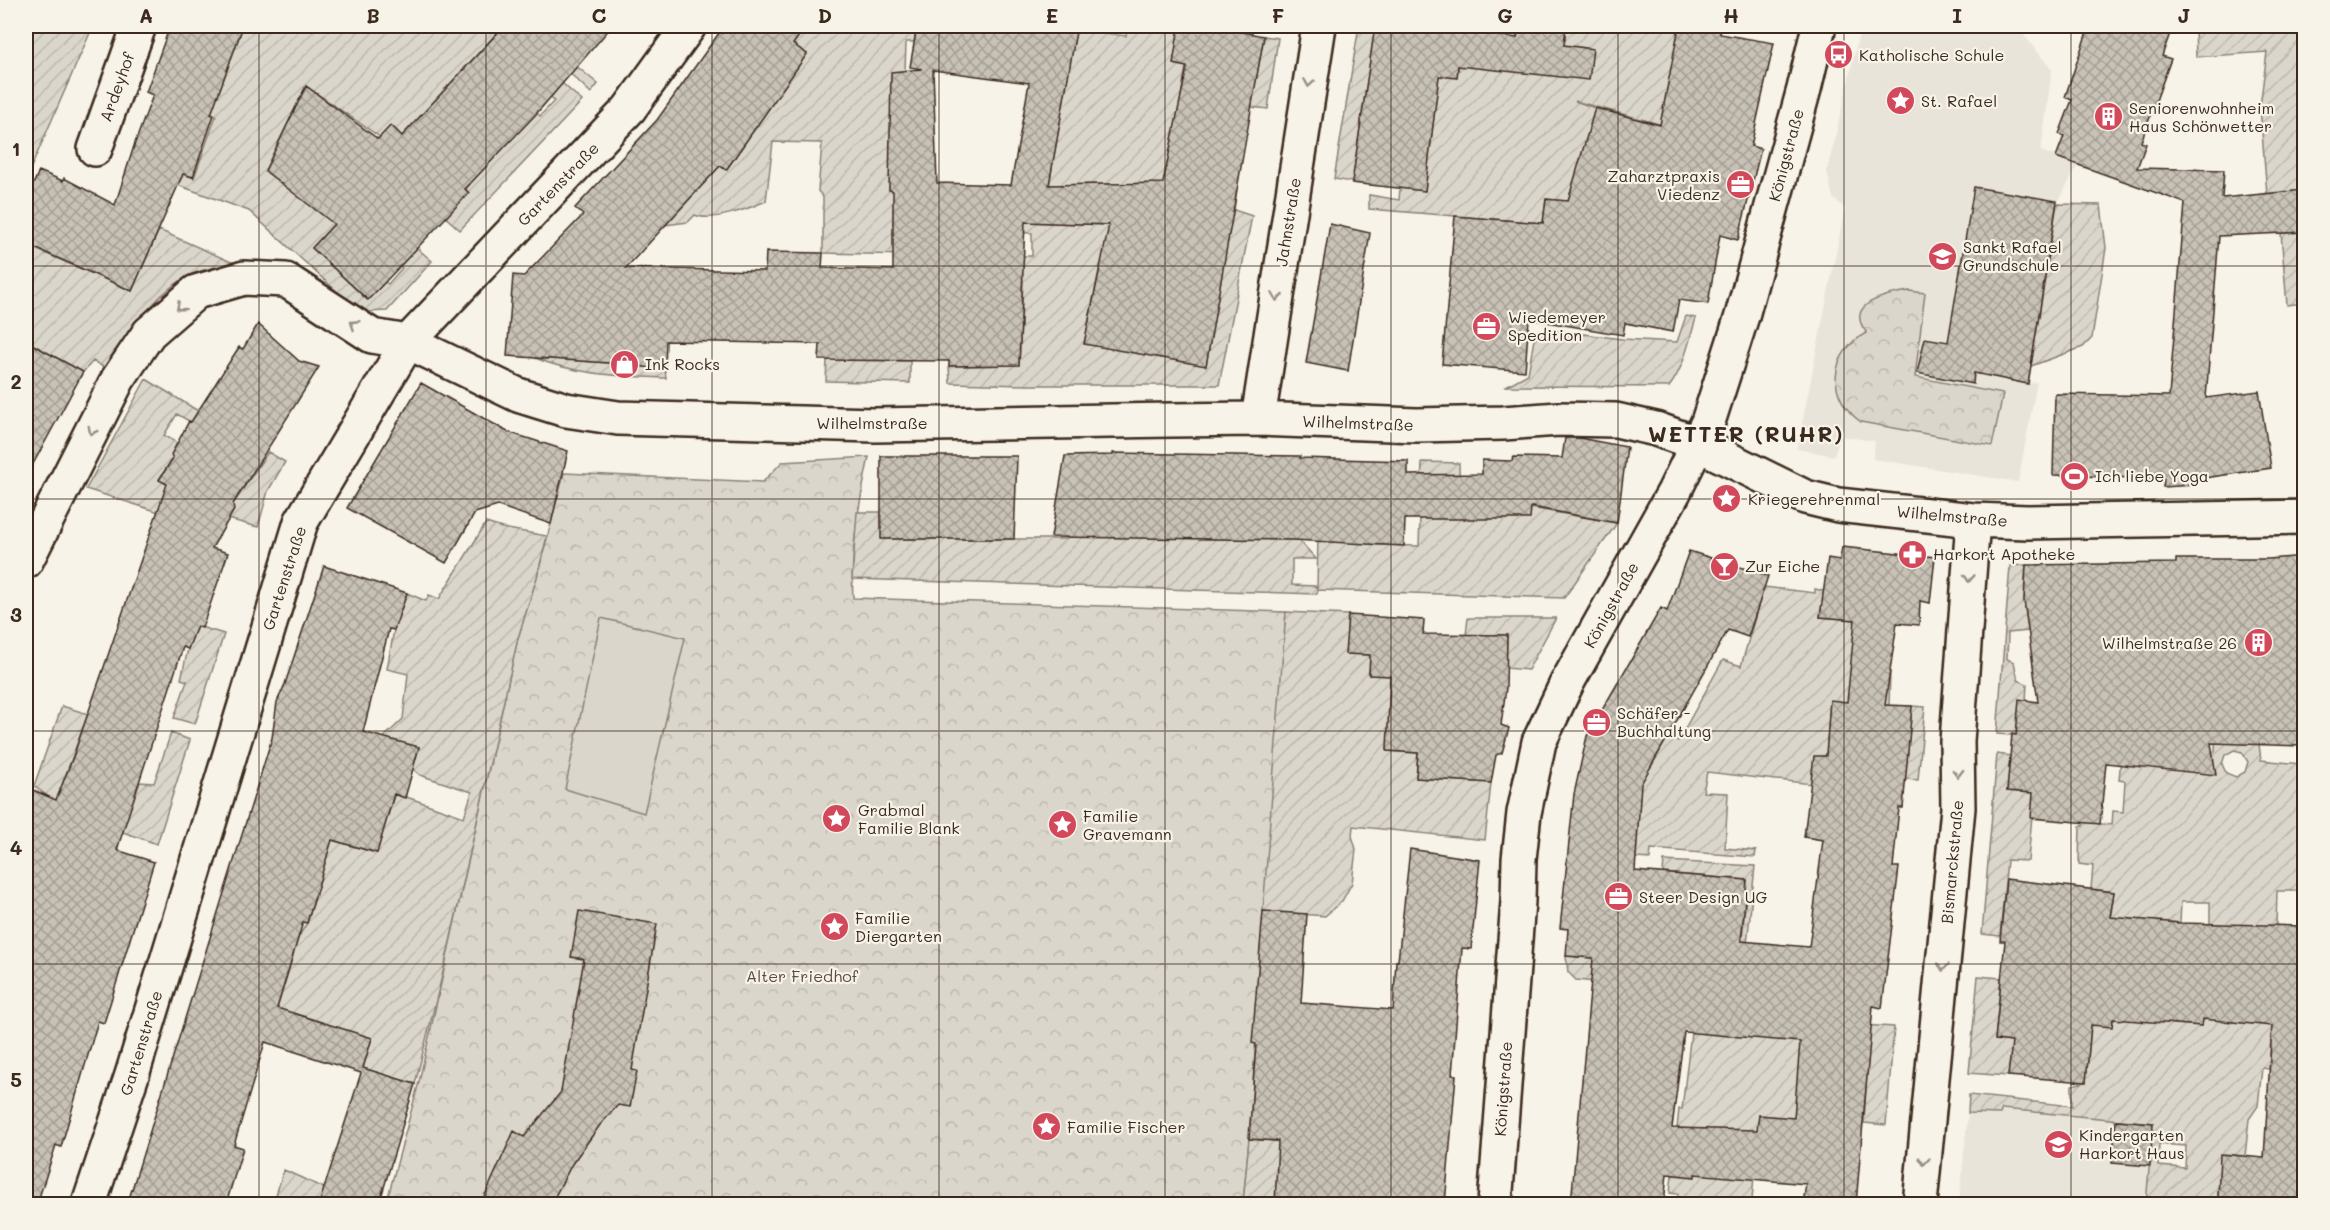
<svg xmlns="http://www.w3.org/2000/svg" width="2330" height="1230" font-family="Mali,sans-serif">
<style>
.built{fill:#e9e4d9;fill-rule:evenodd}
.grass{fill:url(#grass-tufts);stroke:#8b8074;stroke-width:1.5}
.park{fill:url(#park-crowns);stroke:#8b8074;stroke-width:1.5}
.garden{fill:url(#garden-furrows);stroke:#8b8074;stroke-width:1.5;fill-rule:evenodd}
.pitch{fill:#dbd6cb;stroke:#8b8074;stroke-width:1.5}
.building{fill:url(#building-cross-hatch);stroke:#3b2a1e;stroke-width:1.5;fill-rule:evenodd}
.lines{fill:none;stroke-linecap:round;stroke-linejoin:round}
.minor-casing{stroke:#3b2a1e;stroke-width:38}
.minor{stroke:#f7f3e8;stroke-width:33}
.oneway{stroke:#998e83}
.grid{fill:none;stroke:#3b2a1e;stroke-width:1.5;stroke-opacity:0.55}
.labels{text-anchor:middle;stroke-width:4.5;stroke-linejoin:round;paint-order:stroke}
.poi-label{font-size:16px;fill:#3b2a1e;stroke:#f7f3e8;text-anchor:start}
.street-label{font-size:16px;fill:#3b2a1e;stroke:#f7f3e8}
.park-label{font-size:16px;fill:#5b4c41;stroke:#f7f3e8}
.district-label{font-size:22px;font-weight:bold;letter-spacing:1.5px;fill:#3b2a1e;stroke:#f7f3e8}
.neatline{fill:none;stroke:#3b2a1e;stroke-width:2}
.grid-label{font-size:20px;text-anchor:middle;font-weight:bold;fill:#3b2a1e}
</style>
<defs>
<pattern id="grass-tufts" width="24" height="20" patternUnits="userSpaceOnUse" patternTransform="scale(1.5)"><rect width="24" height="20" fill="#dbd6cb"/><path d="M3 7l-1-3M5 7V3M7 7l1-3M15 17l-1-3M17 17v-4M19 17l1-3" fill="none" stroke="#bdb8ae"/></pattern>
<pattern id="park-crowns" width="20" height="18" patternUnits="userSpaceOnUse" patternTransform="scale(1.5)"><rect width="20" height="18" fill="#dbd6cb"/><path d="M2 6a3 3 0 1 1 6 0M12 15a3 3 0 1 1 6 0" fill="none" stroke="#bdb8ae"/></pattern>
<pattern id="garden-furrows" width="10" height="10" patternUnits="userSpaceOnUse" patternTransform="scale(1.5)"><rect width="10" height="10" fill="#dbd6cb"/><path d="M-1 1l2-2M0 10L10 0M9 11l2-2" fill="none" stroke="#bdb8ae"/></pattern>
<pattern id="building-cross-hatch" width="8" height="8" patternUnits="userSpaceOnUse" patternTransform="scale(1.5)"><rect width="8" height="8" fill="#c8c1b6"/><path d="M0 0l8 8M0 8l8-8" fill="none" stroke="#a49d93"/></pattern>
</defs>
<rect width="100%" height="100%" fill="#f7f3e8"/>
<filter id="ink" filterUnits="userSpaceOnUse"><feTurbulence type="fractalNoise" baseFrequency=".0167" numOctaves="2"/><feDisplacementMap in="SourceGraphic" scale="12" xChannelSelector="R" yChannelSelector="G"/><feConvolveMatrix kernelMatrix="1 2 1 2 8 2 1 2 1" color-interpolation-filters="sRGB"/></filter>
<g filter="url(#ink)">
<path class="built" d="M1861 26H1995L2004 27 2024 35 2052 70 2041 151 2078 165 2057 204 2029 384 2037 382 2018 482 1873 459 1875 441 1840 436 1834 456 1797 449 1845 208 1833 198 1827 172ZM1909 291 1914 377 2002 394 1836 376 1846 348 1856 339 1868 333 1866 304 1882 295Z
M2001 1109 2153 1123 2146 1204H1959L1968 1113 2000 1114Z"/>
<path class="grass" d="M533 30 598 84 591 93 529 35Z"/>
<path class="park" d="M1909 291 1925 293 1915 377 2003 394 1992 446 1861 422C1826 397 1828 353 1867 333 1842 303 1888 294 1909 291Z
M869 457C859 504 850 550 853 598L1286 612 1249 1139 1243 1204H386L419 1082 518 638 537 577 564 473 763 482 782 462Z"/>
<path class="garden" d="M34 26H93L26 179V41Z
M243 26H503L402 136 380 137 306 86 265 170 344 213 312 248 367 300 385 282 388 284 402 268 400 266 417 248 432 261 387 311 365 312 355 308 249 211 164 180 168 168 194 178 216 116 211 114Z
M806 26H917L914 42H906L905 71 889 190 894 191 893 224 909 255 823 253V197L818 191 822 143 773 142 766 201C750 208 711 223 695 215L688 222 665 225 720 166 727 169 807 54 793 44Z
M1127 26H1180L1173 64 1186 67 1181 96 1239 171 1234 210 1252 216 1219 385H1028L950 383 949 366 1019 365 1023 282 1019 256H1032V233L999 232 998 221 1137 226 1113 184 1049 185 1076 29 1126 36ZM1198 204 1233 210 1206 366 1084 344 1099 270 1139 278Z
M1359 26H1375L1352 182 1334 179Z
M1425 26H1519L1514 71 1561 76 1566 26 1679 27 1681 130 1575 101 1595 108 1594 204 1546 199 1543 223 1369 209V195L1399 200 1400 188 1425 191 1439 76 1457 78 1463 33Z
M2195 26H2304V190L2267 194 2260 107 2267 52 2196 57Z
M1264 36 1278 38 1268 109 1251 107Z
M562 83 582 101 460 230 442 214 468 193 466 189 474 179 536 112 540 116 554 101 551 97Z
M2057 204 2101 205 2106 248 2092 338 2083 347 2031 366Z
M159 230 236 264C223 267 207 267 195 273 153 291 131 333 107 369L93 361 83 372 26 341V245L132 291Z
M2304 232V303L2287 305 2281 233Z
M1686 316 1696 318C1689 341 1684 368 1669 387L1506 386 1528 374 1534 339 1541 336 1546 329 1622 339 1677 342Z
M535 358 624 364 665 370 666 378C621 376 577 375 535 358Z
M827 360 910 361V383L826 381Z
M146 379 203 414 194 424 177 414 164 435 177 443 171 455 173 458 159 479 205 510 219 531 86 489Z
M268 452 285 462 268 491 258 527 228 519 233 510V504Z
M1422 462 1459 463 1460 518 1530 508 1617 523 1564 598 1318 590 1317 594 852 579 857 512H881L882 539H1066L1067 507 1112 537 1299 540 1316 559H1292V585L1315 586 1317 589 1318 537 1375 545 1419 546Z
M486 523 502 528 547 536 537 577 518 638 445 964 415 1084 363 1068 372 1038 277 1009 298 938 307 923 316 895 305 890 322 837 376 853 395 793 464 817 472 792 420 775 413 769 419 747 383 738 403 719 408 674 387 669 394 630 407 593 426 601 429 595 439 599Z
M2026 565 2024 600 2028 631 2008 633 2007 659 2014 662 2018 680 2027 684 2024 736 1997 734 2010 566Z
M1764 587 1815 593V589L1824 591 1820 617 1897 623 1851 669 1890 672 1889 705 1830 701 1826 756 1814 757 1812 784 1707 772 1703 792 1728 793 1725 848 1756 851 1755 857 1651 849 1650 859 1636 858 1641 765 1651 767 1668 737 1678 741 1723 660 1741 666Z
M1286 612 1348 615 1346 654 1370 655 1369 675H1411L1389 715 1387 751 1418 753 1416 778 1491 783 1485 840 1353 826 1352 836 1356 849 1352 883 1342 901 1325 916 1263 911Z
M1468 618H1556L1528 670 1506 668 1507 635H1466Z
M197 626 224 634 195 724 174 718 187 681 181 679 188 649Z
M62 706 88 714 62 785 92 798 130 809 140 782 154 783 171 733 190 740 157 844 46 805 49 797 34 786Z
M1912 706 1925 707 1918 780 1905 779Z
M2216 721 2259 744 2261 760 2301 764 2304 746V891H2277L2275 960 2210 976V902H2181L2180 923 2170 922 2174 989 2172 1024 2201 1026 2203 1019 2257 1024 2273 1010 2269 1069 2262 1068 2258 1106 2249 1119 2245 1156 2225 1154 2224 1172 2243 1176 2219 1175 2218 1199H2212L2211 1204H2146L2153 1123 2002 1109 2000 1114 1968 1113 1969 1095 2072 1106V1085L2086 1082 2091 1025 2112 1026 2117 990 2109 929 2114 892 2091 889 2093 866 2079 864 2080 826H2083V822L2112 825 2113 811 2123 812 2125 781 2119 780 2121 757 2149 767 2165 769 2168 753 2215 752ZM2234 750 2242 752 2248 762 2245 772 2236 777 2226 773 2222 764 2225 755ZM2159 1144 2186 1146 2185 1168 2158 1166Z
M1997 754 2010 756 2007 791 2034 793 2028 861 2007 860 2000 936 1982 934Z
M1664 861 1755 866 1746 954H1741L1747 880 1663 873Z
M1566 956 1658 963 1656 988 1576 980 1568 972Z
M1978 976 2001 978 1995 1039 2012 1042 2008 1076 1969 1073Z
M1693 1015 1720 1035 1747 1037 1749 1018 1894 1027 1886 1125 1864 1123 1867 1073 1794 1118 1759 1115 1752 1200 1812 1204H1677L1678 1194 1670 1193 1672 1175 1694 1177 1692 1129 1677 1128 1679 1109H1682Z
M1249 1139 1284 1142 1372 1159 1369 1204H1243Z
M284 1170 326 1189 321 1204H273Z"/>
<path class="pitch" d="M601 618 685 638 644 813 565 789Z"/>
<path class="building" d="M170 26H243L211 114 214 115 193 177 183 174 132 291 26 244V201L39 171 63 181 64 178 115 205 135 143 153 95 146 92Z
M504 26H612L537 113 465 189 469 193 368 300 312 248 334 224 265 171 306 86 378 139 391 125 402 136Z
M724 26H806L793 44 807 54 726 170 720 166 626 268 765 271 766 252 823 253 822 268 893 270V191L889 190 891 72 922 69 910 67 917 26H1077L1049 185 1163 183 1187 67 1173 64 1179 26H1210L1264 36 1206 366 1084 344 1109 225 1025 222 1019 365 949 366V361L819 360 820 344 666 341 665 370 624 364 507 356 513 275 524 276 583 215 575 208 657 120ZM933 70 1029 83 1011 185 937 183Z
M1375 26H1425L1517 38 1519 26H1566L1564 45 1593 49 1589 80 1458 66 1457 78 1439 76 1425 191 1352 183Z
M1679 26H1721L1720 34 1774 43 1751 146 1761 149 1738 240 1720 235 1708 304 1679 300 1673 332 1625 323 1623 335 1529 319 1525 371 1442 364 1455 216 1543 223 1546 199 1568 201 1595 108 1660 125Z
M2089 26H2164L2162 31 2170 33 2162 56 2171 59 2141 142 2146 144 2137 168 2224 170 2222 198 2304 190V232L2219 236 2206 398 2259 391 2271 468 2198 479 2195 485 2163 487 2164 479 2053 475 2055 394 2169 396 2185 203 2056 157 2064 136 2059 134 2072 100 2065 97Z
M1974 187 2057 201 2028 384 1974 373 1973 384 1917 373 1925 338 1948 342Z
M1330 224 1370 233 1348 371 1306 363Z
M258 324 299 361 319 367 233 504 234 510 212 548 228 553 202 628 197 626 188 649 183 647 117 850 154 862 104 1023 98 1021 61 1147 56 1145 37 1204H26V787L56 800 73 757 167 484 159 480 173 458 171 455 189 421 191 422 239 347 243 349Z
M26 341 83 372 26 477Z
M421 383 508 432 568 451 551 524 498 506 475 513 446 563 347 508Z
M1565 438H1579L1627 447 1617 523 1531 507 1530 519H1405L1404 546 1293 540 1051 537 1065 456 1113 455V453L1300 456V458L1408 461V475L1482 474V460L1512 461 1514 457 1562 458Z
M881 456H1017L1014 539H881Z
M1842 547 1935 557 1930 603 1920 601 1919 625 1897 623 1885 705 1912 706 1903 808H1899L1893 867H1899L1882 1008 1873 1006 1856 1204H1803L1806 1184 1695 1174V1177L1667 1174 1664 1204H1571L1593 958 1566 956 1568 929 1560 928 1574 794 1587 736 1661 608 1667 611 1689 551 1768 576 1748 637 1728 630 1641 784 1635 871 1747 880 1741 941 1809 947 1823 840 1804 837 1814 756H1826L1830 700 1847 702 1855 620 1820 617 1828 558 1840 560ZM1684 1032 1800 1042 1794 1118 1759 1115 1757 1130 1672 1128Z
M2304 556 2302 746 2211 743 2216 775 2106 763 2100 824 2031 818 2033 793 2007 791 2012 734 2016 735 2019 699 2038 702 2024 600 2026 565 2176 563V559H2269Z
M324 566 407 593 394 630 389 629 363 732 419 747 405 798 394 794 377 853 332 840 307 923 303 922 277 1008 372 1038 363 1068 415 1084 379 1204H319L361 1073 265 1042 234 1145 243 1148 226 1204H149L129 1199 272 738 277 702 285 684Z
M1348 615 1424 620 1423 634 1507 635 1506 688 1501 725 1509 728 1502 753 1496 755 1491 783 1416 778 1418 753 1387 751 1390 676 1369 675 1370 655 1345 654Z
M1410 849 1480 860 1471 949 1462 948 1452 1075H1456L1445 1204H1275L1278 1141 1249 1139 1256 1044 1252 1043 1263 911 1307 914 1301 1003 1393 1010 1396 961H1398Z
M2006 879 2114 892 2110 917 2180 923 2304 926V1204H2274L2218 1199 2220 1154 2264 1158 2272 1026 2203 1019 2202 1026 2113 1019 2112 1027 2091 1025 2086 1082 2008 1076 2012 1042 1995 1040 2005 941H2000Z
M579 911 657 924 632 1070 637 1071 630 1107 618 1105 600 1125 572 1164 551 1204H481L514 1131 524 1137 561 1092 584 959 571 957Z
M2116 1120 2153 1123 2150 1166 2112 1163Z"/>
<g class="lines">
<defs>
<path id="minor" d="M95 149 139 26
M1258 419 1319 26
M26 561 118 379 149 333 196 292 244 278 286 280 372 336 408 342 518 395 566 410 618 418 875 425 1171 420 1258 419 1417 425 1503 423 1559 419 1616 420 1656 429 1698 444 1805 497 1838 505 1973 520 2028 522 2304 517
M89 1204 132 1075 301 522 408 342 629 109 689 26
M1495 1204 1518 901 1519 859 1524 813 1539 742 1567 683 1674 492 1708 422 1742 316 1804 89 1819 26
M1920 1204 1958 808 1957 741 1973 520"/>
</defs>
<use href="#minor" class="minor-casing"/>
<use href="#minor" class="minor"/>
</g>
<defs><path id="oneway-chevron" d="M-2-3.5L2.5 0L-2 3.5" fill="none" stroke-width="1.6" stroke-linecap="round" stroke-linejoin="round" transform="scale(1.5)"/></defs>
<g class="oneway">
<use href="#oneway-chevron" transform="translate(1309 83) rotate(99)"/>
<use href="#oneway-chevron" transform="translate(1277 297) rotate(99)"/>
<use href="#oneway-chevron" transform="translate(180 307) rotate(139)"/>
<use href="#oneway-chevron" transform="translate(354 324) rotate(-147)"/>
<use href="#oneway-chevron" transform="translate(92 431) rotate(117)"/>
<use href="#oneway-chevron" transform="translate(1969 578) rotate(94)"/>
<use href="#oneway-chevron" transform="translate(1958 773) rotate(89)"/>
<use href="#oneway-chevron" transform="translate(1943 967) rotate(95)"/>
<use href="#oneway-chevron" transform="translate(1924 1161) rotate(95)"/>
</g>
</g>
<path class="grid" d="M259 26V1204M486 26V1204M712 26V1204M939 26V1204M1165 26V1204M1391 26V1204M1618 26V1204M1844 26V1204M2071 26V1204M26 266H2304M26 499H2304M26 731H2304M26 964H2304"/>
<defs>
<symbol id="bus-disc" viewBox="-11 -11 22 22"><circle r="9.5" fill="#d1495b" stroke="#f7f3e8"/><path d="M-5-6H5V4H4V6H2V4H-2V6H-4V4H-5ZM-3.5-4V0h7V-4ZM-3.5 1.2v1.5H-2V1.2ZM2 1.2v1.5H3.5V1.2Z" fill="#fff"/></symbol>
<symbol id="sight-disc" viewBox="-11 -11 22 22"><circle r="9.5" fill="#d1495b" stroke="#f7f3e8"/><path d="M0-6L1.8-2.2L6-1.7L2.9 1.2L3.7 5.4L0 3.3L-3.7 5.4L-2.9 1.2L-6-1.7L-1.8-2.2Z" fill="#fff"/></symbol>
<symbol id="building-disc" viewBox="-11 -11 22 22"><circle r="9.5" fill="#d1495b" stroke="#f7f3e8"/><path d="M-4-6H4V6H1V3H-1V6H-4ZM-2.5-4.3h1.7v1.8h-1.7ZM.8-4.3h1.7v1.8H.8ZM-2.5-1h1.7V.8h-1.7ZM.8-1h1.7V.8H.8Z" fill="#fff"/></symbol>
<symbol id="office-disc" viewBox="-11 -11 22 22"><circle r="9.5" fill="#d1495b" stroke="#f7f3e8"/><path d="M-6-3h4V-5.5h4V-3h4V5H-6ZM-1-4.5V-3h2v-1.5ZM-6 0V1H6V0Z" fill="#fff"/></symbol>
<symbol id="school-disc" viewBox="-11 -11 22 22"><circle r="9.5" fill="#d1495b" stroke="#f7f3e8"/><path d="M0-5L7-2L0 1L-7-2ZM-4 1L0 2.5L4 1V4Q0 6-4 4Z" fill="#fff"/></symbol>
<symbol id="shop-disc" viewBox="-11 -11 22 22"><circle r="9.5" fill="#d1495b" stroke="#f7f3e8"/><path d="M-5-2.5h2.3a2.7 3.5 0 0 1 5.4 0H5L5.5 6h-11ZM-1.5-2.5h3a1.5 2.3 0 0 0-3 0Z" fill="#fff"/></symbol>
<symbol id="stadium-disc" viewBox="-11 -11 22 22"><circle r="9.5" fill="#d1495b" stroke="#f7f3e8"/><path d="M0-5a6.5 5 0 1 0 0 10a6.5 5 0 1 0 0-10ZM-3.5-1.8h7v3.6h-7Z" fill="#fff"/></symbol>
<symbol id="pharmacy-disc" viewBox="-11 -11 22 22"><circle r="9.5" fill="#d1495b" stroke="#f7f3e8"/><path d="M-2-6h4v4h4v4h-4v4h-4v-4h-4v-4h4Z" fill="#fff"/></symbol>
<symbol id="bar-disc" viewBox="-11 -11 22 22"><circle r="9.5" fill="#d1495b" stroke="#f7f3e8"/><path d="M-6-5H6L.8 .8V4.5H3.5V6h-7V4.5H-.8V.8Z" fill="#fff"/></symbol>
</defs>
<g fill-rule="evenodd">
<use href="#bus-disc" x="1822" y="38" width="33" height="33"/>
<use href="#sight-disc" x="1884" y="84" width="33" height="33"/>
<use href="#building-disc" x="2092" y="100" width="33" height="33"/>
<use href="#office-disc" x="1724" y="168" width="33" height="33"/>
<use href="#school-disc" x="1926" y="240" width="33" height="33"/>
<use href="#office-disc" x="1470" y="310" width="33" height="33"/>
<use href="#shop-disc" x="608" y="348" width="33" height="33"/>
<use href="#stadium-disc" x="2058" y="460" width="33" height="33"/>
<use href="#sight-disc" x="1710" y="482" width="33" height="33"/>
<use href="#pharmacy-disc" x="1896" y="538" width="33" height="33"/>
<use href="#bar-disc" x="1708" y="550" width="33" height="33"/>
<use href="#building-disc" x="2242" y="626" width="33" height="33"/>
<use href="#office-disc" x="1580" y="706" width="33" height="33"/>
<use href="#sight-disc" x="820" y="802" width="33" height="33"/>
<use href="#sight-disc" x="1046" y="808" width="33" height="33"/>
<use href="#office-disc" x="1602" y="880" width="33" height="33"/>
<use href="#sight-disc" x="818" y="910" width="33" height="33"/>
<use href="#sight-disc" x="1030" y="1110" width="33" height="33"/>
<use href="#school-disc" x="2042" y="1128" width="33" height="33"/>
</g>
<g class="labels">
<g class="poi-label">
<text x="1859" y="61">Katholische Schule</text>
<text x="1921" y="107">St. Rafael</text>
<text x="2129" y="114">Seniorenwohnheim<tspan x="2129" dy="18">Haus Schönwetter</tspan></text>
<text x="1720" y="182" text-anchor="end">Zaharztpraxis<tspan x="1720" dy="18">Viedenz</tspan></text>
<text x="1963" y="253">Sankt Rafael<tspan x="1963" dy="18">Grundschule</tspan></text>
<text x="1508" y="323">Wiedemeyer<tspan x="1508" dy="18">Spedition</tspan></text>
<text x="645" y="370">Ink Rocks</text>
<text x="2095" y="482">Ich liebe Yoga</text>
<text x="1748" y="505">Kriegerehrenmal</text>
<text x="1933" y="560">Harkort Apotheke</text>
<text x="1745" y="572">Zur Eiche</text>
<text x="2237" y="649" text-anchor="end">Wilhelmstraße 26</text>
<text x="1617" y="719">Schäfer -<tspan x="1617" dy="18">Buchhaltung</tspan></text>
<text x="858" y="816">Grabmal<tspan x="858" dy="18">Familie Blank</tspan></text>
<text x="1083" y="822">Familie<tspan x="1083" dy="18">Gravemann</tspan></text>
<text x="1639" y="903">Steer Design UG</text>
<text x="855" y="924">Familie<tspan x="855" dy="18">Diergarten</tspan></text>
<text x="1067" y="1133">Familie Fischer</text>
<text x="2079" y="1141">Kindergarten<tspan x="2079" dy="18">Harkort Haus</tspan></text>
</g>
<g class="street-label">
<text transform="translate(117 87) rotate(-70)" y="6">Ardeyhof</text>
<text transform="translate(1786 155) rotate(-75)" y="6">Königstraße</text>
<text transform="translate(558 184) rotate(-46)" y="6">Gartenstraße</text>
<text transform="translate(1288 222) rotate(-81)" y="6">Jahnstraße</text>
<text x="872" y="429">Wilhelmstraße</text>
<text transform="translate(1358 423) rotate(2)" y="6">Wilhelmstraße</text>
<text transform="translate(1952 516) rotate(5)" y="6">Wilhelmstraße</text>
<text transform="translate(284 578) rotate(-72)" y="6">Gartenstraße</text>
<text transform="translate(1611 605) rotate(-61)" y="6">Königstraße</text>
<text transform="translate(1952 862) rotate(-85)" y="6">Bismarckstraße</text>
<text transform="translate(141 1043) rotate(-73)" y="6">Gartenstraße</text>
<text transform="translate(1503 1089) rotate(-86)" y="6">Königstraße</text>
</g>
<g class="park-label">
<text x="802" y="982">Alter Friedhof</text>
</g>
<g class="district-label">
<text x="1746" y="442">WETTER (RUHR)</text>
</g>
</g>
<rect width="2330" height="1230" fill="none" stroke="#f7f3e8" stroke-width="66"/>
<rect x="33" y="33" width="2264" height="1164" class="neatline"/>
<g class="grid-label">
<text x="146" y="23">A</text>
<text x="373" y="23">B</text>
<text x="599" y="23">C</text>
<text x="825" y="23">D</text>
<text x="1052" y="23">E</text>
<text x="1278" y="23">F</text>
<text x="1505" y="23">G</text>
<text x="1731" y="23">H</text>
<text x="1957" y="23">I</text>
<text x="2184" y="23">J</text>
<text x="16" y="156">1</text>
<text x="16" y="389">2</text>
<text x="16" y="622">3</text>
<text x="16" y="855">4</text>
<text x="16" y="1087">5</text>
</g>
</svg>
